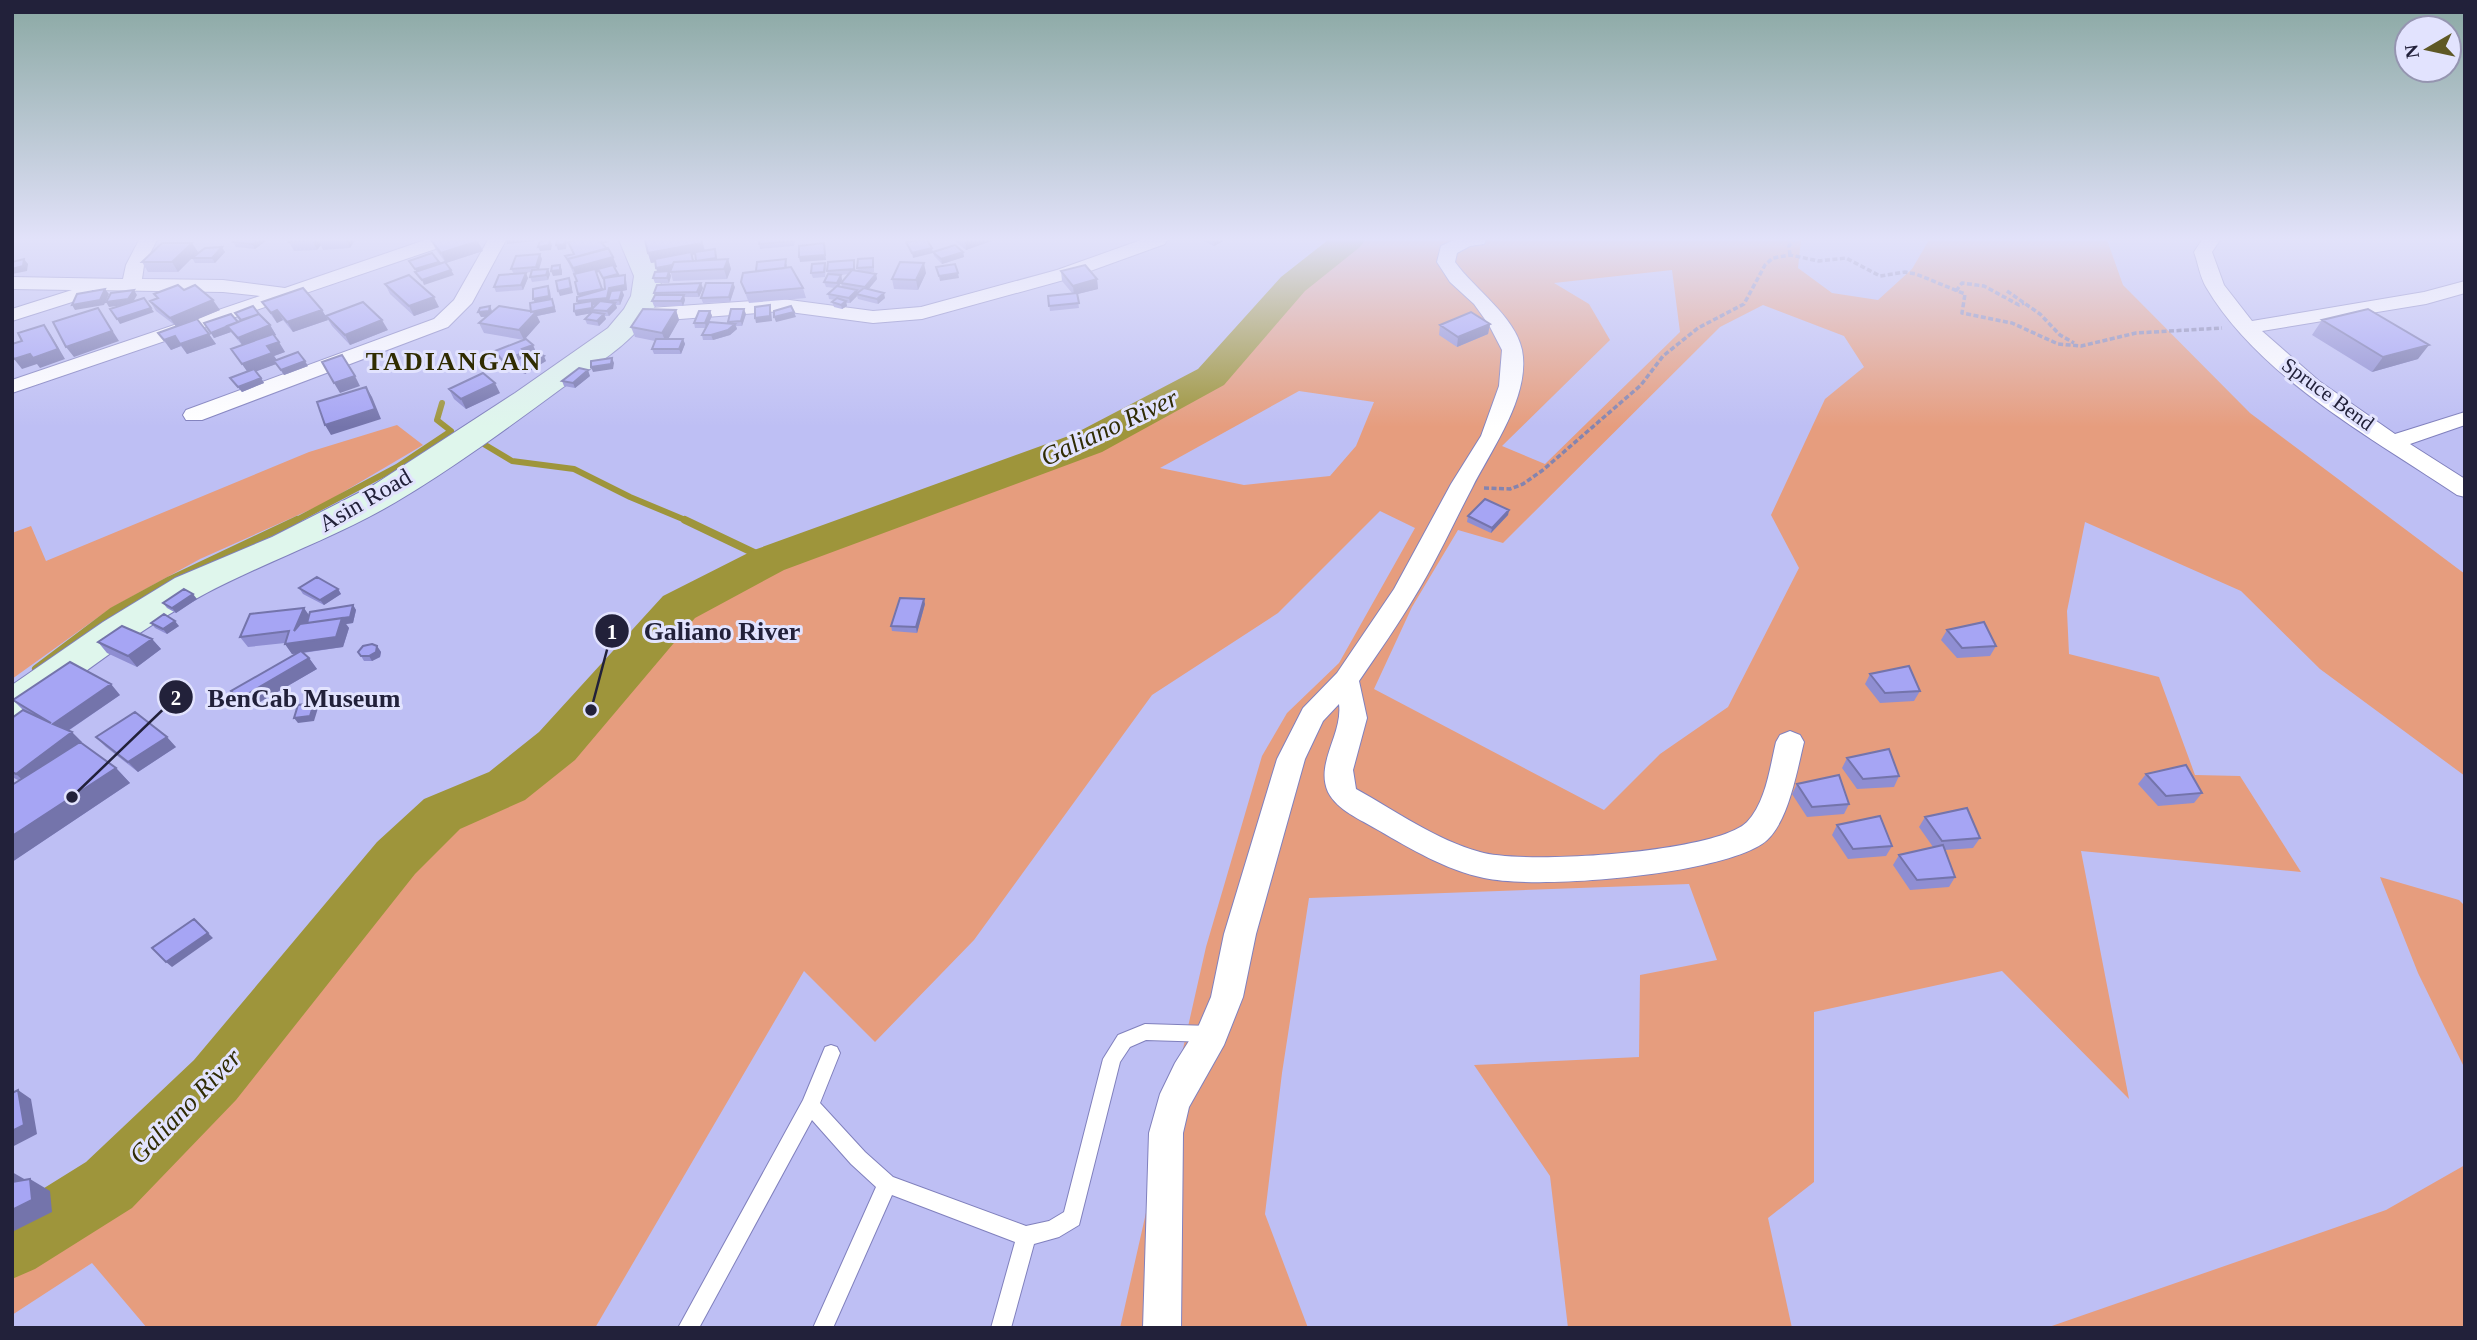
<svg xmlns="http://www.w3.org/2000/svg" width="2477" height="1340" font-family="Georgia,serif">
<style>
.green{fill:#e69d7e;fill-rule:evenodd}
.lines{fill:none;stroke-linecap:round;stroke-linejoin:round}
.stream-far1{stroke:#9e953b;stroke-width:6}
.stream{stroke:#9e953b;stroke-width:8}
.river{fill:#9e953b;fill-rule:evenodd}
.lane-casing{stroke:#8080bd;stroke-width:2}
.street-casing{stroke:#8080bd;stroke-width:2}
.secondary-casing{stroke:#8080bd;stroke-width:2}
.path{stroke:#8484af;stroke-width:3.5;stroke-dasharray:5 2.5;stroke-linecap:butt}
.lane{fill:#fff;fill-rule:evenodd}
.street{fill:#fff;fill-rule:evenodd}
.secondary{fill:#dff6ec;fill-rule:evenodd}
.wall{fill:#8f8ed2;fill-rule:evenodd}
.shaded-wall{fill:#7474ab}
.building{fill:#a6a5f4;stroke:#7474ab;stroke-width:2}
.labels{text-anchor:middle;stroke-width:6;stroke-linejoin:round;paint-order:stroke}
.far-street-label{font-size:21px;fill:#22213a;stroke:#e2e3fe}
.street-label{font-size:24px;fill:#22213a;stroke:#e2e3fe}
.far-district-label{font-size:26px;font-weight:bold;letter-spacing:2px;fill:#302c01;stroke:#e2e3fe}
.water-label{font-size:26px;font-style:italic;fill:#302c04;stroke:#e2e3fe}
.leader{fill:none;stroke:#22213a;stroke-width:2.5}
.callout-dot{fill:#22213a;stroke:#e2e3fe;stroke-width:2.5}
.mark-label{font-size:21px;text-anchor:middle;font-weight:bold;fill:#fff}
.callout-label{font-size:26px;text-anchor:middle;font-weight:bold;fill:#22213a;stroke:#e2e3fe;stroke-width:6;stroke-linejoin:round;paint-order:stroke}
</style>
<rect width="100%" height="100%" fill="#bebff4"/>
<path class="green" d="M1348 240H1801L1798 268 1832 293 1878 300 1912 269 1929 240H2107L2123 285 2250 413 2465 574V776L2320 669 2241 591 2085 522 2067 611 2069 654 2159 677 2195 775 2240 776 2301 872 2081 851 2129 1099 2002 971 1814 1012V1182L1768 1218 1792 1328H1568L1550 1176 1474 1065 1639 1057 1640 975 1717 960 1689 884 1309 898 1282 1073 1265 1214 1308 1328H1120L1206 947 1262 756 1287 713 1339 663 1415 528 1380 511 1278 613 1152 695 974 940 875 1042 804 971 595 1328H147L92 1263 12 1315V1246L109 1185 215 1080 396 858 442 814 507 786 557 746 679 607 769 560 1088 443 1210 377 1293 284ZM1672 270 1680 332 1545 464 1502 446 1610 340 1589 304 1554 283ZM1763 305 1844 336 1864 367 1825 399 1771 515 1799 568 1728 707 1660 754 1604 810 1374 689 1412 607 1458 530 1503 543 1720 327ZM1299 391 1374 402 1356 446 1330 476 1244 485 1160 468Z
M397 425 423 445 323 504 200 559 111 608 12 679V533L31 526 46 561 309 452Z
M2380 877 2459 900 2465 906V1069L2418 973Z
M2465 1165V1328H2046L2386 1210Z"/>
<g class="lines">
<path class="stream-far1" d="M482 443 512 461 574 469 630 497 690 522
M293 522 397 467 451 431 437 420 442 403"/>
<path class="stream" d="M685 520 769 560
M36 669 113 611 170 580 297 520"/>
<path class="river" d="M1328 240H1365L1360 247 1305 291 1224 385 1102 452 784 570 695 618 575 760 525 800 460 829 415 874 236 1100 132 1208 35 1269 12 1279V1208L86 1162 194 1060 377 842 424 799 489 772 539 732 663 596 754 550 1074 434 1198 369 1281 277Z"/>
<defs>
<path id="lane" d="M1145 1024 1210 1026 1216 1028 1219 1034 1216 1040 1210 1042 1146 1040 1130 1047 1120 1062 1079 1225 1059 1237 1034 1244 1011 1328H991L1015 1242 892 1195 833 1328H813L876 1187 851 1164 812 1120 699 1328H678L803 1100 825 1047 831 1045 837 1047 840 1053 820 1103 865 1152 893 1177 1026 1226 1049 1221 1064 1212 1103 1059 1118 1035Z"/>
<path id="street" d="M139 240H157L144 265 142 279 223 280 285 288 425 240H452L450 244 12 393V380L260 296 223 292 92 290 91 296 12 321V309L72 290 12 289V277L123 279 126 265Z
M488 240H506L472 303 448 327 202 420H186L183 415 186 410 434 319 454 300Z
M1141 240H1167L1165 244 1071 278 922 319 873 323 782 311 667 320 635 317 632 313 635 309 782 299 873 311 921 307 1057 270Z
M1454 240H1486L1484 244 1470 246 1457 253 1455 262C1474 289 1515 316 1522 350 1531 396 1491 450 1472 488 1453 524 1436 562 1415 596 1398 625 1378 653 1359 681L1367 718 1353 770 1356 789C1396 811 1436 840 1480 852 1523 865 1716 853 1747 822 1766 802 1770 767 1776 742L1780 735 1790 731 1800 735 1804 742C1797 770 1788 827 1762 844 1715 875 1540 890 1484 878 1446 870 1411 849 1378 830 1360 819 1338 811 1328 792 1315 763 1343 734 1339 704L1323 721 1305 759 1256 934 1243 997 1224 1045 1189 1107 1183 1133 1181 1328H1143L1149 1133 1160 1094 1175 1063 1199 1025 1211 997 1224 934 1277 759 1303 708 1337 673 1394 589 1451 484 1481 436 1499 386 1502 350 1489 325 1474 304 1450 282 1437 262 1441 246Z
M2202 240H2220L2212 252 2224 285 2252 321 2424 292 2465 281V293L2426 304 2262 331 2319 381 2395 434 2465 412V425L2410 444 2465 479V497L2457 495C2372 438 2259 377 2206 287 2200 277 2198 263 2194 252Z"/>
<path id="secondary" d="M619 240H645C659 268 669 284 651 313 630 346 593 366 562 388 509 427 453 468 396 502 333 539 264 562 201 596 139 629 83 674 26 715L12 720V685L103 622 175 578 272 537 372 486 515 393 608 328 624 309 631 296 634 276Z"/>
</defs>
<use href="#lane" class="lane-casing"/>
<use href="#street" class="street-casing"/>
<use href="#secondary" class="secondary-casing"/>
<path class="path" d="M1790 255 1789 246 1794 240
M1956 291 1962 283 1984 286 2019 305 2024 303
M2007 291 2040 314 2060 335 2074 343
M1484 488 1510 489 1523 484 1543 470 1641 385 1663 356 1698 328 1744 304 1765 265 1773 258 1790 255 1819 261 1846 258 1880 276 1905 272 1916 274 1965 294 1962 313 2012 323 2058 344 2081 346 2136 333 2222 328"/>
<use href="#lane" class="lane"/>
<use href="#street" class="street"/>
<use href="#secondary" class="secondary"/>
</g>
<path class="wall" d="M235 240H265L266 241 255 249 236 247 233 242Z
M290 240H355L350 248 323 250 321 245 317 250 294 251 289 242Z
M431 240 483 251 446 263 436 250Z
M570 240H609V242L603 244 613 257 617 267 614 268 619 276 626 280 627 290 622 291 624 295 620 305H616L617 308 609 316H604L606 319 599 326 587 324 585 319 591 313 576 316 574 311 578 303 577 301 579 296 577 281 565 256 574 254ZM599 272 605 282V289L602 290 596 273Z
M702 240 705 251 716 254 717 260 728 259 731 269 727 279 673 281 670 270 667 271H669L671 276 669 283H655L653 278 657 272 655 262 651 263 648 253ZM696 254V261H694L692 255Z
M760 240H795L794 246 760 249 759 244Z
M954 240H994L966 250Z
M1202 240H1225L1214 246Z
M198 252 178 272H148L142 262Z
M225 252 215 263H195L192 258Z
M933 252H963L964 257 942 264 934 256Z
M542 259 539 270 550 274 548 280 532 282 530 277 531 272 514 274 511 269Z
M825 263 826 268 825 277 813 278 811 273Z
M874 263V272H865L876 274 877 279 868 290 885 298 878 304 858 299 857 296 850 303H846L847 306 842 309 834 307 832 302 835 300 829 299 828 294 835 288 826 287 824 282 828 274 827 271 855 265V271H858L857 268ZM849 274 841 283 842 287H839L842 280 841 275Z
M787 264V267L803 288 806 298 749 303 741 282 756 271Z
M1061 271 1097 279 1098 289 1077 294 1079 308 1050 311 1048 296 1072 293 1062 281Z
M926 273 918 290 894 289 892 279Z
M528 278 523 290 496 292 494 287Z
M385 284 439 307 414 316 390 294Z
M735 287 730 302 703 303 701 298Z
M703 288 699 297H684L685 300 683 306H654L652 301 655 295 654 293Z
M184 290 220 310 197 319 216 344 187 354 181 346 171 350 158 333 176 326 156 311 150 301 157 298 154 294Z
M550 291 551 299 554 304 556 312 537 316 540 322 524 340 484 333 479 323 486 317H481L492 311H531L535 302Z
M262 302 322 310 328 320 293 332 283 320 277 323Z
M676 310 679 320 668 339H683L685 344 681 354H654L652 349 655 341 635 337 631 327Z
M710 311 712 316 708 325 728 323V322L746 314 742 326H736L737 329 730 335 713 340H703L702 335 706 328H695L694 323Z
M235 313 260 315 270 325 276 335 274 336 285 352 274 356 277 360 308 366 284 375 276 364 256 371 264 383 242 392 230 378 247 371 231 349 242 345 231 332 214 338 204 323 238 322 240 321Z
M326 316 388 330 350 345 332 326Z
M2322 320 2418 359 2372 372 2312 335Z
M1490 324 1488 334 1457 347 1439 335 1440 325Z
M533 345 535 350 532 351 546 361 525 374 513 369 511 364 513 363 506 366 497 356 495 351Z
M590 376 575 388 564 386 562 381Z
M449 389 500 393 466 409 454 399Z
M1509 510 1508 515 1491 533 1467 522 1468 516Z
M299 588 338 589 341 594 324 605 303 594Z
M197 599 176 613 167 608 163 603Z
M925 604 917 633 892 631 891 626Z
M353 605 356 610 353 623 346 624 349 628 343 647 303 653 309 658 317 669 248 709 231 691 295 654H292L285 644V643L248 647 240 637 309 616Z
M151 623 179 626 167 634 155 628Z
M1947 630 1996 646 1990 656 1957 658 1941 640Z
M152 639 161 649 137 667 107 653 98 642Z
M377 646 381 652 380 657 372 661H364L361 656Z
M1870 674 1920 691 1914 701 1880 703 1865 684Z
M120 695 68 731 81 743 116 768 130 783 12 862V785L20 781 12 777V718L23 710 13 700Z
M96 737 176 747 138 772 106 747Z
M1847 758 1899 776 1894 787 1857 789 1842 768Z
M2146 774 2202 793 2194 803 2158 806 2138 784Z
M1797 784 1849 804 1844 814 1807 817 1792 794Z
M1925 817 1980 838 1973 848 1945 850 1955 877 1949 887 1910 890 1893 865 1899 855 1933 847 1919 827Z
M1837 825 1892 846 1886 856 1848 859 1832 835Z"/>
<path class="shaded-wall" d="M259 240H265L266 241 255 249 252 244Z
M312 240H319H318L321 245 317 250Z
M346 240H355L350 248Z
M506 240H534V241L507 244Z
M550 240 552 245 551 250 540 251 538 247Z
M565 240H567L566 249 558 250 556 245Z
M600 240H609V242L601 244Z
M702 240 705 252 692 255 695 266 658 273 656 268 692 255 651 263 648 253Z
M965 240H994L966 250Z
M1213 240H1225L1214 246Z
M478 241 483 251 446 263 441 253Z
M192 243 198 252 178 272 172 262Z
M824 243 826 260 800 262 799 257Z
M222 247 225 252 215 263 212 258Z
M932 248 933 253 913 258 912 253Z
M963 252 964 257 942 264 941 259Z
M540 254 542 259 538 272 536 267Z
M613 257 617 267 577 278 573 268Z
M24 259 28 264 27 271 12 274V269Z
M728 259 731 269 727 279 724 269Z
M439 262 442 267 418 274 415 269Z
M924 263 926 273 918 290 916 280Z
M560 265 562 270V275L553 276 551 271Z
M548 269 550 274 548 280 546 275Z
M451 270 454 275 424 285 422 280Z
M669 271 671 276 669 283 667 278Z
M526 273 528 278 523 290 521 285Z
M958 273 959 278 940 281 939 276Z
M876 274 877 279 866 292 865 287Z
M625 275 626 280 627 290 622 291 624 295 620 305 619 300 608 301 609 303 593 305 594 310H591L593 313 576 316 574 311 579 306 577 301 609 288Z
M841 275 842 280 838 288 837 283Z
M569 278 573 293 560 296 558 291Z
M1097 279 1098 289 1074 295 1073 286Z
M701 283 703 288 699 297 697 292Z
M733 283 735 287 730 302 729 297Z
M548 286 550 291 551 301 536 304 533 299Z
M105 289 109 294 104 305 75 310 72 305Z
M602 289 604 294 580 299 578 294Z
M134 290 137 295 132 304 109 307 106 302Z
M857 290 858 295 856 294 857 296 850 303 849 298Z
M884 293 885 298 878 304 877 299Z
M684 295 685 300 683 306 681 301Z
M434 297 439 307 414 316 409 306Z
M552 299 556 312 537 316 540 322 524 340 519 330 531 312Z
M213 300 220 310 177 328 170 318Z
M846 301 847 306 842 309 841 305Z
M615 303 617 308 609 316 607 311Z
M770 305 771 310 772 321 756 323 755 318Z
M490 306 492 311V316L481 317 478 312Z
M98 308 119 341 74 357 66 347Z
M151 308 154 312 120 324 117 319Z
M744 309 746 314 742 326 741 321Z
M277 310 283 320 277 323 271 313Z
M322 310 328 320 293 332 287 322Z
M676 310 679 320 666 343 662 333Z
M710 311 712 316 706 328 705 323Z
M794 312 796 317 776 322 774 317Z
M604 314 606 319 599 326 597 321Z
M382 320 388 330 350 345 345 335Z
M735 324 737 329 730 335 713 340 711 335Z
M1490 324 1488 334 1457 347 1458 337Z
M44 325 51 335 65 359 40 368 37 364 22 369 14 359Z
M270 325 276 335 244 348 238 338Z
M228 327 231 332 214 338 211 333Z
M209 334 216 344 187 354 180 344Z
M175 336 181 346 171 350 164 340Z
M683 339 685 344 681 354 679 349Z
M279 342 285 352 274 356 279 363 249 374 242 364 267 346Z
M533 345 535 350 526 354 527 357 506 366 503 361 522 349Z
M2429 345 2418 359 2372 372 2383 357Z
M544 356 546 361 525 374 523 369Z
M612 358 614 363 613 369 593 372 591 367Z
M305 361 308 366 284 375 281 370Z
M588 370 590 376 575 388 573 383Z
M355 376 360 386 340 393 334 383Z
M261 378 264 383 242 392 238 387Z
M495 383 500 393 466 409 461 399Z
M366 387 372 397 381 419 331 435 325 425Z
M1509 510 1508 515 1491 533 1492 528Z
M338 589 341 594 324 605 320 600Z
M193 594 197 599 176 613 172 608Z
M924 599 925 604 917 633 916 627Z
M353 605 356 610 353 623 346 624 349 628 343 647 292 654 285 644 294 631 304 608 311 618Z
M175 621 179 626 167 634 163 629Z
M152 639 161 649 137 667 128 656Z
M377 646 381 652 380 657 372 661 369 656Z
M309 658 317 669 248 709 239 699Z
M111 684 120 695 63 734 53 724Z
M314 703 318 708 314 721 298 723 294 718Z
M72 732 82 742 27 784 16 774Z
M167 737 176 747 138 772 128 762Z
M116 768 130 783 12 862V836Z
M208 933 213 938 172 967 166 962Z
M18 1090 31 1099 37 1134 12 1147V1131Z
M12 1172 26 1180 12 1185Z
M30 1179 50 1191 52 1212 12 1232V1210Z"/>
<path class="building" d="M235 240H259L252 244 233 242Z
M290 240H312L289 242Z
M431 240H477L478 241 441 253Z
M550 240 549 245 538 247 540 241Z
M557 240H565L564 244 556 245Z
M574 240H599L607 249 568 259 570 263 565 256 574 254 568 242Z
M645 240H702V243L648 253Z
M760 240H793V241L759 244Z
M918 240H927L932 248 912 253 906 242Z
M162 243H192L172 262H142Z
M824 243 825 255 799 257V246Z
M955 245 963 252 941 259 933 252Z
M222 247 212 258H192L205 248Z
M608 248 613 257 573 268 568 259Z
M715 249 716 258 696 261 695 252Z
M691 252 693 261 674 262 672 265 656 268 655 259Z
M432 253 439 262 415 269 409 261Z
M540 254 536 267 511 269 516 256Z
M873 258V267L857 268 858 259Z
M24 259 23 266 12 269V262Z
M728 259 724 269 670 272 674 262Z
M786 259 785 268 756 271 757 262Z
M854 260V269L827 271 828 262Z
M445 262 451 270 422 280 415 272Z
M900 262 924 263 916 280 892 279Z
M825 263 824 272 811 273 812 264Z
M955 264 958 273 939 276 936 267Z
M560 265V270L551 271 552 266Z
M613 265 618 274 603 278 598 269Z
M1085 265 1097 279 1073 286 1061 271Z
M791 267 803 288 746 293 741 282 743 273Z
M548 269 546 275 530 277 532 270Z
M595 269 602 289 578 294 575 282 577 281 574 274Z
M852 270 876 274 865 287 841 283Z
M669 271 667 278H653L655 272Z
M526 273 521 285 494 287 499 275Z
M828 274 841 275 837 283 824 282Z
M409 275 434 297 409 306 385 284Z
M625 275V285L609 288 607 298 577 301V297L605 289 604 278Z
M569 278 571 288 558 291 556 281Z
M701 283 697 292 654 293 657 285Z
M706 283H733L729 297 701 298Z
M178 285 184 290 195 285 213 300 170 318 150 301 158 298 154 294Z
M548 286 549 296 533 299V289Z
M837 286 857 290 849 298 828 294Z
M303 288 322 310 287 322 277 310 271 313 262 302Z
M864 288 884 293 877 299 856 294Z
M105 289 100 300 72 305 77 294Z
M134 290 128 299 106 302 111 293Z
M622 290 619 300 608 301 611 291Z
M1077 293 1079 303 1049 306 1048 296Z
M655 295H684L681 301H652Z
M144 298 151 308 117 319 110 309Z
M837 298 846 301 841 305 832 302Z
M552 299 554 307 531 312 530 303Z
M592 301V308L574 311V304Z
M600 301 615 303 607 311 591 310Z
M363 302 382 320 345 335 326 316Z
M770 305V316L755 318V307Z
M253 306 259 314 241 320 235 313Z
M490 306 489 311 478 312 480 308Z
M499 306 536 312 519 330 479 323Z
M791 306 794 312 774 317V311Z
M98 308 112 331 66 347 53 322Z
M643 309 676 310 662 333 631 327Z
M731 309H744L741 321 728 322Z
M2368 309 2429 345 2383 357 2322 320Z
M699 311H710L705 323H694Z
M592 312 604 314 597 321 585 319Z
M1471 312 1490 324 1458 337 1440 325Z
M231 314 238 322 211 333 204 323Z
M259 314 270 325 238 338 227 326Z
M197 319 209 334 180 344 175 336 164 340 158 333Z
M709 322 735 324 728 330 711 335H702Z
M44 325 58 349 33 358 30 354 14 359 12 355V344L22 341 18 333Z
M273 334 279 342 267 346 272 353 242 364 231 349Z
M526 339 533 345 522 349 525 352 503 361 495 351Z
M656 339H683L679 349H652Z
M532 351 544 356 523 369 511 364Z
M298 352 305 361 281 370 274 361Z
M342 355 355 376 334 383 322 362Z
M612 358 611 364 591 367V361Z
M579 368 588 370 573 383 562 381Z
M254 369 261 378 238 387 230 378Z
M483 373 495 383 461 399 449 389Z
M366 387 375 409 325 425 317 402Z
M1485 499 1509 510 1492 528 1468 516Z
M317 577 338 589 320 600 299 588Z
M184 589 193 594 172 608 163 603Z
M900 598 924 599 916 627 891 626Z
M353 605 350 617 307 623 310 612Z
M304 608 294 631 300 624 342 618 336 637 285 644 289 631 240 637 250 614Z
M164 614 175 621 163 629 151 623Z
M1984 622 1996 646 1962 648 1947 630Z
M122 626 152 639 128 656 98 642Z
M372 644 377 646 376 652 369 656H361L358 652 363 646Z
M301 651 309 658 239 699 231 691Z
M70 662 111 684 53 724 72 732 16 774 12 772V718L23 710 51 723 13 700Z
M1909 666 1920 691 1885 693 1870 674Z
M314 703 310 716 294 718 298 705Z
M135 712 167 737 128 762 96 737Z
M80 742 116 768 12 836V785Z
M1889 749 1899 776 1863 779 1847 758Z
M2186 765 2202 793 2166 796 2146 774Z
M1839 775 1849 804 1812 807 1797 784Z
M1967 808 1980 838 1942 841 1925 817Z
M1880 816 1892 846 1853 849 1837 825Z
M1943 845 1955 877 1917 880 1899 855Z
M194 919 208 933 166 962 152 948Z
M18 1090 24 1125 12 1131V1093Z
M30 1179 32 1200 12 1210V1182Z"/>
<linearGradient id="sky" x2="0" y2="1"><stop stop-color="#8aa8a3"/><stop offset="0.56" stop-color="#e2e2fa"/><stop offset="1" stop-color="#e2e2fa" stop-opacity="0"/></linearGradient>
<rect width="2477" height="427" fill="url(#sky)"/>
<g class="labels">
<g class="far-street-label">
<text transform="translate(2328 394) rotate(36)" y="7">Spruce Bend</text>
</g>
<g class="street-label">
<text transform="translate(365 500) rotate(-30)" y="8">Asin Road</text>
</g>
<g class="far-district-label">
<text x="454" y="370">TADIANGAN</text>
</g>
<g class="water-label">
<text transform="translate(1109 427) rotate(-25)" y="9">Galiano River</text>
<text transform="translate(185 1106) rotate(-46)" y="9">Galiano River</text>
</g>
</g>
<path class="leader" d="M591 710L612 631M72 797L176 697"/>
<g class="callout-dot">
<circle cx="591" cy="710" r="7"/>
<circle cx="72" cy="797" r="7"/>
<circle cx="612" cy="631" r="18"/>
<circle cx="176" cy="697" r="18"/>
</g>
<g class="mark-label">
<text x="612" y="639">1</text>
<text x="176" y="705">2</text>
</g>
<g class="callout-label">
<text x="722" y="640">Galiano River</text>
<text x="304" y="707">BenCab Museum</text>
</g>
<rect width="2477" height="1340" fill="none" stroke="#22213a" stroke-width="28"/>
<g transform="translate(2428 49) rotate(261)"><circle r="33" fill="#e2e3fe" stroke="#9595b0" stroke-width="2"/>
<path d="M0-5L12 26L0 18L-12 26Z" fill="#5e5825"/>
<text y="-10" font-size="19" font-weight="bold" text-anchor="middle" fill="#22213a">N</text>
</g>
</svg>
